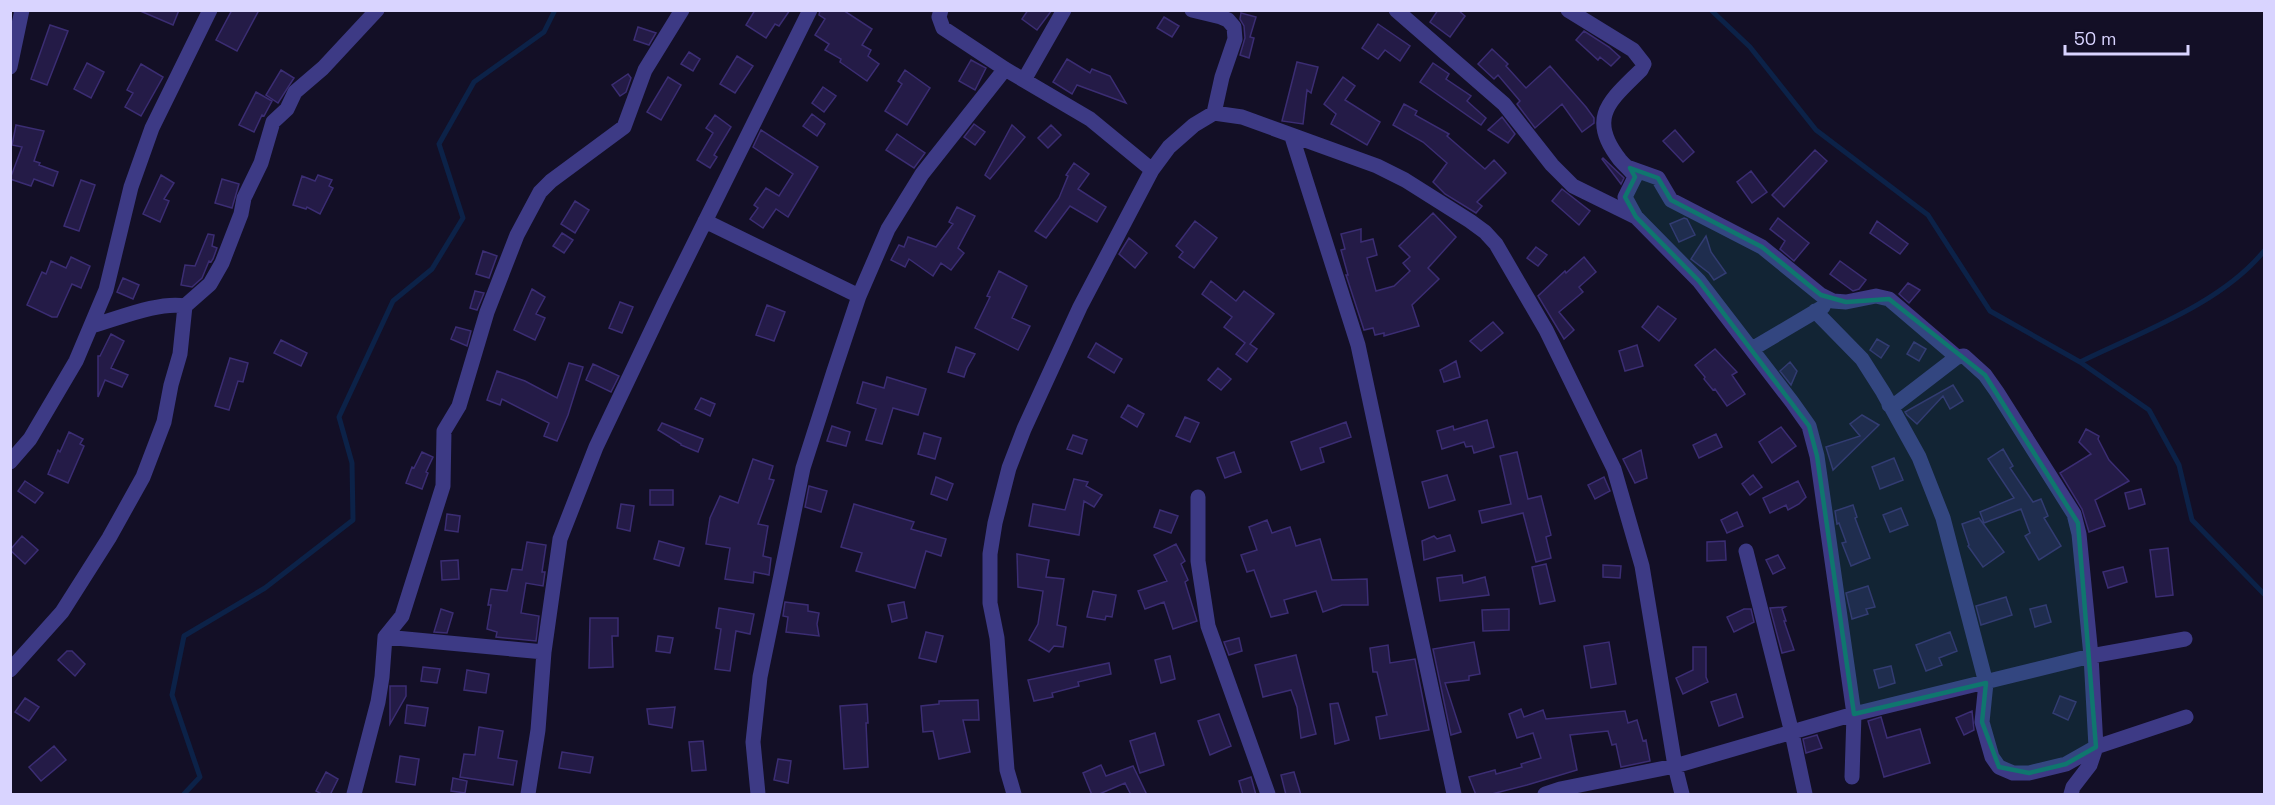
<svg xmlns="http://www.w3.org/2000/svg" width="2275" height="805" font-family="'Space Grotesk',sans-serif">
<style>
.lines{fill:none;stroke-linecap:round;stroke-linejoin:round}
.stream{stroke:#0c2248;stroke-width:5}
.building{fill:#241b47;stroke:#3b2d73;stroke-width:1.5}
.minor{stroke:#3d3a85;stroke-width:15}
.marked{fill:#0f766e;fill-opacity:0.2;stroke:#0f766e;stroke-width:4.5;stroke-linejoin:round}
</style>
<rect width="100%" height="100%" fill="#130f26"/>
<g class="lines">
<path class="stream" d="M1711 10 1750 47 1816 130 1928 215 1990 311 2080 362 2149 410 2179 465 2192 520 2264 594
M2080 362C2141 332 2221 304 2264 251
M184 794 200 777 172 695 184 636 265 588 353 520 352 463 339 417 393 301 432 269 463 218 439 144 474 82 544 32 555 10"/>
</g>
<path class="building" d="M138 10H179L173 25Z
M232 10H259L237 51 216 40Z
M755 10H790L779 26 775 24 766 38 746 25Z
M820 10H843L872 29 862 45 871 50 868 56 879 64 867 81 840 62 841 59 825 50 829 44 815 35 825 19 819 15Z
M1028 10H1052L1037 30 1022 19Z
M1438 10H1458L1465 16 1450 37 1430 22Z
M1241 13 1256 17 1250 37 1254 38 1249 58 1240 55 1245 38 1244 26 1240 19Z
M1164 17 1179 26 1172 37 1157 28Z
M1378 24 1410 46 1400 61 1385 50 1378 59 1362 48Z
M50 25 68 31 47 85 31 79Z
M638 27 656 33 649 45 634 40Z
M1584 31 1609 47 1620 57 1611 66 1600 57 1598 60 1576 40Z
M1492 49 1508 64 1506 66 1526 88 1550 66 1586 107 1594 118V123L1582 132 1562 104 1535 128 1517 104 1520 101 1498 75 1494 79 1478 64Z
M689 52 700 59 693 71 681 64Z
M737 56 753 66 735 93 720 84Z
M1067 59 1090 73 1092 69 1110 76 1126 103 1077 85 1072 94 1053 82Z
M971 60 986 68 975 90 959 81Z
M1297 62 1318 67 1311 93 1307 90 1303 124 1282 121Z
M87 63 104 72 91 98 74 89Z
M1433 63 1449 74 1446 79 1471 96 1467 101 1486 118 1481 125 1420 82Z
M141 64 163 77 141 116 125 107 133 93 127 90Z
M281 70 294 78 278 103 266 95Z
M905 70 930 88 907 125 885 111 902 84 898 81Z
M628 74 631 78 626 92 620 96 612 85Z
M668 77 681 85 661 120 647 112Z
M1343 77 1355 86 1345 100 1380 122 1367 145 1331 124 1336 114 1324 104Z
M823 87 836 96 824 112 812 103Z
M256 92 272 101 264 116 262 115 254 132 239 125Z
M1404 104 1417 111 1415 115 1449 134 1447 136 1485 169 1494 160 1506 173 1477 202 1482 206 1476 213 1445 194 1433 182 1447 163 1423 142 1393 125Z
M812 114 825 124 817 136 803 126Z
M715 115 731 127 714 155 717 157 710 168 697 160 713 133 706 128Z
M1502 117 1515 134 1508 143 1488 130Z
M974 124 985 132 975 145 964 137Z
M16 125 44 131 34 161 40 163 39 165 58 172 53 186 34 179 31 186 10 179 22 147 12 145Z
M1012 125 1025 137 990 179 985 175Z
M1051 125 1061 135 1048 148 1038 138Z
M761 130 818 167 788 217 776 209 763 228 750 219 758 208 754 205 766 188 779 196 793 174 753 147Z
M1675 130 1694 152 1683 162 1663 141Z
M897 134 925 153 914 168 886 150Z
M1815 150 1827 161 1784 207 1772 195Z
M1603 158 1624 178 1621 184 1602 159Z
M1074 163 1089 174 1078 189 1106 207 1097 222 1070 206 1046 238 1035 231 1059 198 1068 176 1066 175Z
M1751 171 1767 192 1752 203 1737 182Z
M161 175 174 183 164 199 169 201 160 222 143 214Z
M318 175 332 180 329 186 333 188 320 214 307 207 306 209 293 205 302 176 315 181Z
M222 179 239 184 232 208 215 203Z
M81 180 95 185 79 231 64 226Z
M1562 189 1590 211 1579 225 1552 201Z
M575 201 589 210 575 233 561 224Z
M957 207 975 216 958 248 964 253 951 270 941 263 933 276 909 259 905 267 891 260 899 245 904 247 908 237 936 247 953 224 949 222Z
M1433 213 1456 237 1428 268 1439 279 1412 305 1419 326 1384 336V333L1375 335 1373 328 1364 330 1346 275H1348L1341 250 1345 249 1341 234 1361 229V242L1373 239 1377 255 1367 258 1376 291 1394 286 1410 271 1403 263 1410 257 1399 246Z
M1684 218 1687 219 1695 235 1679 242 1670 224Z
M1778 218 1809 243 1794 261 1780 249 1785 241 1770 229Z
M1195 221 1217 238 1194 268 1179 257 1183 252 1176 246Z
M1877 221 1908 244 1900 254 1870 233Z
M562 233 573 240 564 253 553 246Z
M208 234 214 235 212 246 217 248 213 259 211 262 209 261 202 278 192 287 181 285 185 265 195 266Z
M1706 236 1711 252 1726 273 1714 280 1709 273 1691 259Z
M1129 238 1147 253 1135 268 1119 254Z
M1536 247 1547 255 1538 266 1527 258Z
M483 251 497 256 489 278 476 274Z
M71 257 90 266 81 288 72 284 57 317H52L27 305 42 272 46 274 51 261 66 268Z
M1584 257 1596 272 1579 287 1583 292 1559 312 1574 330 1564 339 1538 296 1565 271 1566 273Z
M1840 261 1866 280 1859 289 1853 291 1830 274Z
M999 271 1027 286 1012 318 1030 326 1018 350 975 328 990 297 987 296Z
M123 278 139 285 133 299 117 292Z
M1211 281 1236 301 1244 291 1274 314 1250 344 1257 349 1247 362 1236 354 1245 343 1224 327 1232 317 1202 294Z
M1908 283 1920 290 1909 303 1899 294Z
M532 289 545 297 536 314 545 318 535 340 514 330Z
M475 291 484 293 477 310 470 308Z
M620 302 633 307 622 333 609 328Z
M767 305 785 312 774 341 756 335Z
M1658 306 1676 319 1659 341 1642 327Z
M1493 322 1503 333 1481 351 1470 341Z
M456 327 471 331 467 346 451 339Z
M111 334 124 341 111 368 128 375 122 387 105 380 98 397V356H100Z
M1877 339 1889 346 1881 358 1870 350Z
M281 340 307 353 301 366 274 353Z
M1914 342 1926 349 1919 361 1907 354Z
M1096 343 1122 359 1114 373 1088 357Z
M1637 345 1643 366 1625 371 1619 351Z
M956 347 975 354 967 368 964 377 948 372Z
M1715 349 1737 372 1732 375 1745 394 1727 406 1715 389 1713 390 1704 379 1705 377 1695 365Z
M230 358 248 363 243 382 238 381 229 410 215 406Z
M1456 361 1460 377 1444 382 1440 370Z
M1790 362 1797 371 1791 385 1780 371Z
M569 363 583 367 568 415 557 441 544 436 549 423 502 399 500 405 487 400 497 371 525 381 557 398Z
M593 364 619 376 611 392 586 380Z
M1218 368 1231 379 1221 390 1208 380Z
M887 377 926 389 918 415 893 408 882 444 866 440 876 409 857 403 863 382 884 388Z
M1953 385 1963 401 1950 409 1943 396 1917 424 1907 415 1905 412Z
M701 398 715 404 710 416 695 409Z
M1128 405 1144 414 1137 427 1121 417Z
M1862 415 1879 425 1833 470 1826 447 1860 436 1850 424Z
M1185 417 1199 423 1190 442 1176 436Z
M1487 420 1494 447 1474 453 1472 446 1466 447 1464 442 1442 449 1437 431 1453 426 1454 430Z
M1346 422 1351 437 1320 448 1324 462 1301 470 1291 442Z
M662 423 703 439 698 452 681 445V444L658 430Z
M832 426 850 432 846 446 827 441Z
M1781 427 1796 446 1772 463 1759 442Z
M2086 429 2099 436 2098 439 2109 460 2129 481 2095 500 2105 526 2089 532 2082 509 2060 473 2091 454 2079 442Z
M69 432 83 439 80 444 84 446 68 483 48 474 58 450 60 452Z
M924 433 941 438 935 459 918 454Z
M1716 434 1722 447 1699 458 1693 445Z
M1073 435 1087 440 1082 454 1067 449Z
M2003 449 2013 466 2010 468 2033 502 2041 499 2048 516 2044 518 2061 546 2039 560 2025 536 2030 533 2021 509 1984 523 1980 512 2014 498 1988 459Z
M1641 450 1647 478 1635 483 1623 459Z
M422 452 433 457 426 472 428 473 422 489 406 483 412 467 414 468Z
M1234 452 1241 472 1225 478 1217 458Z
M1517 452 1528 499 1541 496 1551 535 1546 537 1551 558 1536 562 1523 513 1482 523 1479 511 1511 504 1500 456Z
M1894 458 1903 480 1880 489 1872 467Z
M753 459 773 466 769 479 774 480 758 524 768 526 763 556 771 558 769 575 754 572 753 583 725 579 730 548 706 544 710 518 720 496 738 503Z
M1447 475 1455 500 1429 508 1422 482Z
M1753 475 1762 487 1750 495 1742 484Z
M936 477 953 484 947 500 931 494Z
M1604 477 1610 491 1595 499 1588 485Z
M1074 479 1088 482 1086 486 1102 495 1094 507 1084 501 1079 535 1029 526 1033 504 1065 510Z
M25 481 43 493 35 503 18 491Z
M1798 481 1806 497 1799 504 1788 510 1786 505 1770 513 1763 498Z
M809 486 827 491 821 512 805 507Z
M2141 489 2145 504 2129 509 2125 493Z
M650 490H673V505H650Z
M621 504 634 506 630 531 617 528Z
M854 504 914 522 911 529 946 539 941 556 926 551 915 588 856 571 862 553 841 547Z
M1853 505 1857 517 1855 518 1870 558 1851 566 1842 543 1846 542 1839 523 1837 524 1835 511Z
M1901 508 1908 525 1890 532 1883 515Z
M1160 510 1178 516 1171 533 1154 527Z
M1737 512 1743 526 1727 533 1721 520Z
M447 514 460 516 458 532 445 530Z
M1979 518 2004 552 1983 567 1968 546 1969 545 1962 524Z
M1267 520 1272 533 1290 527 1296 546 1320 539 1332 580 1367 579 1368 605H1342L1323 612 1316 591 1284 600 1288 613 1271 617 1254 570 1247 572 1241 555 1257 550 1249 527Z
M1450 535 1455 551 1424 560 1422 541 1434 536 1437 539Z
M22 536 38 550 25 564 10 550Z
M659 541 684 548 679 566 654 559Z
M1725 541 1726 560 1707 561V542Z
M527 542 546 545 542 572H545L543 586 526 583 521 613 539 616 536 641 496 637 497 632 487 629 491 605H488L491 589 507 591 512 569 522 570Z
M1176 544 1185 561 1181 564 1188 580 1185 582 1197 621 1173 629 1164 602 1145 609 1138 591 1167 581 1154 555Z
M2168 548 2173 595 2156 597 2150 550Z
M1017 554 1049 560 1046 577 1064 579 1057 625 1066 627 1063 647 1054 646 1049 652 1029 640 1038 624 1043 591 1018 587Z
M1778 555 1785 568 1773 574 1766 560Z
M458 560 459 579 442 580 441 561Z
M1546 564 1555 601 1540 604 1532 567Z
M1603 565 1621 566 1620 578 1603 577Z
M2123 567 2127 582 2108 588 2103 572Z
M1462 575 1463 583 1485 577 1489 595 1440 601 1437 578Z
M1868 586 1875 607 1866 609 1868 614 1852 619 1846 593Z
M1093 591 1116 595 1112 617 1106 616 1105 620 1087 617Z
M2006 597 2012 615 1981 625 1976 606Z
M785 602 808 605V611L819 613 817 624 819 636 786 632 788 617 783 616Z
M904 602 907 618 892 622 888 605Z
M2046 605 2051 622 2035 627 2030 609Z
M1785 607 1782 609 1786 621H1784L1794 650 1782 653 1770 608Z
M719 608 754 614 750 634 736 631 730 671 715 669 721 629 716 628Z
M441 609 453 613 447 633 434 632Z
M1509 609V630L1483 631 1482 610Z
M1744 609H1751L1754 622 1734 632 1727 617Z
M590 618H618V636H612L613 667 589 668Z
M926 632 943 636 936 662 919 658Z
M1950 632 1957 651 1939 658 1942 665 1926 671 1916 645Z
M658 636 673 638 670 653 656 651Z
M1239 638 1242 651 1229 655 1224 642Z
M1474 642 1480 674 1469 676V680L1445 683 1461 732 1451 735 1433 649Z
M1609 642 1616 684 1591 688 1584 646Z
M1388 645 1390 663 1415 659 1429 730 1380 739 1376 717 1387 715 1377 672H1373L1370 648Z
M1693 647H1706V677L1708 682 1683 694 1676 678 1693 670Z
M67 651H72L85 664 75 676 58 660Z
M1296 655 1316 734 1301 738 1297 707 1291 690 1263 697 1255 665Z
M1170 656 1175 679 1161 683 1155 660Z
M1109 663 1111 674 1078 682 1079 686 1052 693 1053 697 1034 701 1028 680Z
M1891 666 1895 683 1879 688 1874 670Z
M423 667 440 669 437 683 421 681Z
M467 670 489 674 486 693 464 690Z
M390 686H406V696L390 724Z
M1736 694 1743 717 1719 726 1711 702Z
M2060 696 2076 702 2068 720 2053 713Z
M25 698 39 707 29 721 15 712Z
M978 700 979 720H963L970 752 939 759 933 731 923 732 921 706 939 704V701Z
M1338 703 1349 740 1335 744 1330 704Z
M867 704 868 723H866L868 767 844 769 840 706Z
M407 705 428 708 425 726 405 723Z
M675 707 672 728 649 724 647 709Z
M1521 709 1524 717 1543 710 1546 719 1625 711 1628 723 1637 720 1643 741 1646 740 1650 761 1621 767 1616 744 1612 745 1608 731 1570 735 1577 770 1527 785 1488 795H1476L1469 777 1495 770 1496 774 1522 767 1521 764 1541 758 1533 733 1517 738 1509 714Z
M1972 711 1974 730 1964 735 1956 718Z
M1219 714 1231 746 1210 755 1198 721Z
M1881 717 1887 738 1920 729 1930 763 1884 777 1868 721Z
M479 727 503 731 498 758 517 761 513 785 460 777 464 754 475 755Z
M1155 733 1164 765 1140 773 1130 741Z
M1817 735 1822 748 1806 753 1803 739Z
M703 741 706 770 692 771 689 742Z
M54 746 66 760 41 781 29 767Z
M562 752 593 757 590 773 559 768Z
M400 756 419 759 415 785 396 782Z
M778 759 791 761 788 783 774 780Z
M1101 765 1106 776 1133 766 1147 795H1131L1125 783 1097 795H1092L1083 773Z
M326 772 338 779 330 795H323L316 791Z
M1294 772 1301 795H1286L1281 775Z
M1251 777 1256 795H1243L1239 781Z
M453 778 467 781 465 793 451 791Z"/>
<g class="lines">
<path class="minor" d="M941 10 939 17 943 28 1005 69 1090 119 1152 170
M1192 10 1221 17 1228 20 1234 27 1235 39 1222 77 1214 113
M1396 10 1504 104 1552 165 1573 186 1636 217
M1568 10 1633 50 1644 64 1641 70C1611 100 1586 117 1620 160 1625 166 1631 170 1635 177L1625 197 1636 217 1699 281 1792 402 1809 426 1817 456 1854 714 1852 777
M10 67 22 10
M1024 80 1064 10
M1292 137 1358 345 1454 794
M1630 168 1658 178 1671 200 1762 247 1821 295 1833 301 1846 302 1876 296 1889 299 1957 357
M705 221 859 296
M1815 311 1862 359 1883 392 1919 457 1943 518 1986 683 1982 722 1992 757 1999 767 2013 773H2029L2066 764 2096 747 2186 717
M91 326C117 319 159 301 185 306L210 284 222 263 241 214 244 198 261 163 273 122 287 109 295 92 323 68 377 10
M1752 349 1823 307
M1889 405 1896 404 1957 357 1964 356 1985 375 1997 392 2074 514 2079 534 2091 656 2096 747 2090 765 2073 787 2071 794
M10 462 30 439 76 361 106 290 131 187 152 128 210 10
M1198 497V561L1208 626 1268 794
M1746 551 1792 733 1805 794
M385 637 544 652
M10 670 62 612 109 538 143 477 164 422 171 385 180 354 185 306
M354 794 378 702 382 677 385 637 402 616 443 486 444 431 459 406 487 312 517 235 540 192 551 181 624 127 645 70 682 10
M528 794 538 730 544 652 560 539 596 447 665 302 810 10
M758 794 753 742 760 677 803 468 834 371 859 296 888 229 922 174 1005 69
M1014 794 1007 770 997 638 990 603V554L995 523 1009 468 1024 429 1080 307 1152 170 1169 147 1194 125 1214 113 1242 117 1377 166 1405 180 1470 221 1485 232 1496 244 1546 330 1614 469 1642 566 1675 766 1682 794
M1545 794 1560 789 1675 766 1854 714 2091 656 2185 639"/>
</g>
<path class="marked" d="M1630 168 1658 178 1671 200 1762 247 1821 295 1846 302 1889 299 1985 375 2078 523 2096 747 2066 764 2029 773 1999 767 1982 722 1986 683 1854 714 1817 456 1809 426 1699 281 1636 217 1625 197 1635 177Z"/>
<rect width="2275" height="805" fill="none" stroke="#d9d4ff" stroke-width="24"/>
<path d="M2065 45v9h123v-9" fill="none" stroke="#d9d4ff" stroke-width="3"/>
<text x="2074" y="45" font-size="18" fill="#d9d4ff" stroke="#130f26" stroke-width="4.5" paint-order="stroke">50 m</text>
</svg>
